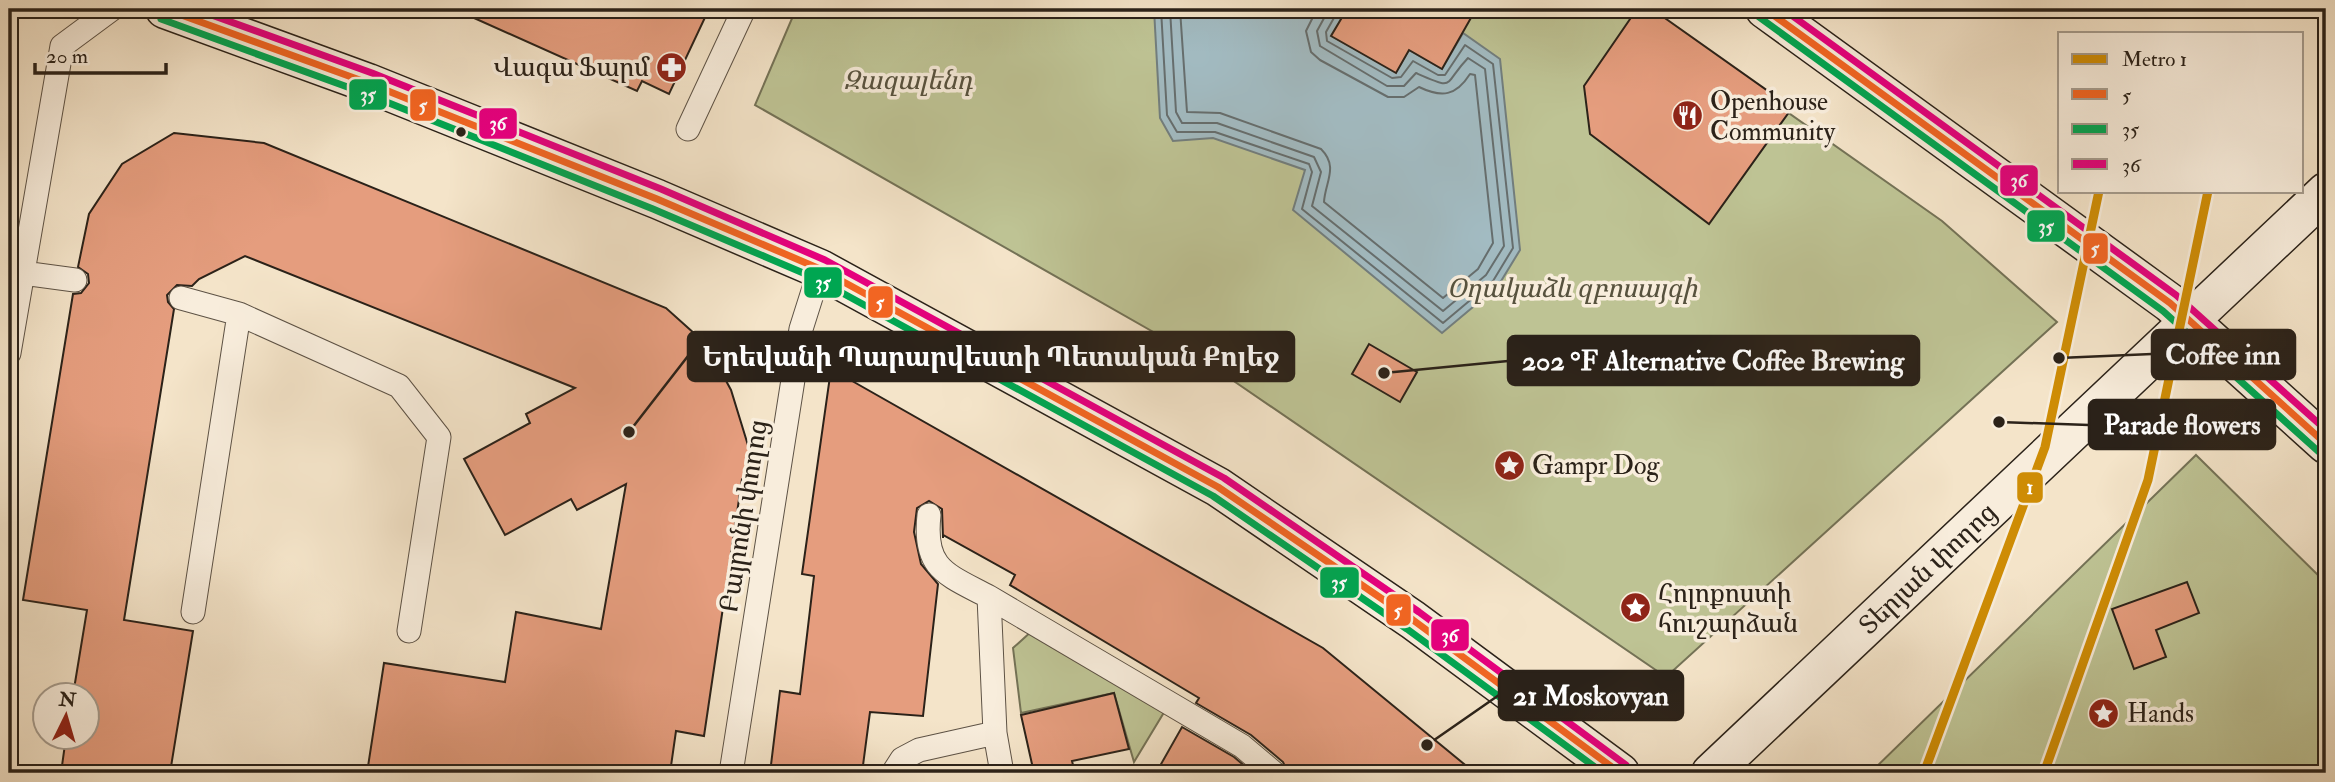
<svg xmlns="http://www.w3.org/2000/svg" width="2335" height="782" font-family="'IM FELL Double Pica','Noto Serif Armenian',serif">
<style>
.green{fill:#bec394;stroke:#747256;stroke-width:2}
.water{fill:#a2bbc2;stroke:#727e7e;stroke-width:2}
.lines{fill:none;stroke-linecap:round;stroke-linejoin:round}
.shore{stroke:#666e6e;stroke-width:2}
.building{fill:#e59d7e;stroke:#2b2219;stroke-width:2}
.lane-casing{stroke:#5d5245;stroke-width:25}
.secondary-casing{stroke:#2b2219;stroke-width:41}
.lane{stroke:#f8eddc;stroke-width:23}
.secondary{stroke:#f8eddc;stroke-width:38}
.bus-1-casing{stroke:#f8eddc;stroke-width:12}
.bus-2-casing{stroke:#f8eddc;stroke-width:12}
.bus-3-casing{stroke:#f8eddc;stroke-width:12}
.bus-1{stroke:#f26522;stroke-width:7}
.bus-2{stroke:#00a651;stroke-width:7}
.bus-3{stroke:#e5007d;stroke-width:7}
.metro-1-casing{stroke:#f8eddc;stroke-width:14}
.metro-1{stroke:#ce8c05;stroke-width:9}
.bus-dot{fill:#2b2219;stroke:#f8eddc;stroke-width:2.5}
.labels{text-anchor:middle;stroke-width:7;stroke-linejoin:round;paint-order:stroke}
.poi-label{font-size:26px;fill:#2b2219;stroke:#f8eddc;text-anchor:start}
.park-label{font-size:26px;font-style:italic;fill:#57523e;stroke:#f8eddc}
.street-label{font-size:26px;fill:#2b2219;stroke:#f8eddc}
.leader{fill:none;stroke:#2b2219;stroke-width:2.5}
.callout-dot{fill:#2b2219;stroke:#f8eddc;stroke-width:2.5}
.callout{fill:#2b2219;stroke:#2b2219;stroke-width:2.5}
.callout-label{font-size:28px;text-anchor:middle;font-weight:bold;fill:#fff}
.line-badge{stroke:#f8eddc;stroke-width:2.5}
.badge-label{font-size:19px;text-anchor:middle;font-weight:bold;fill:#fff}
</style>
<rect width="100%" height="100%" fill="#f4e4c9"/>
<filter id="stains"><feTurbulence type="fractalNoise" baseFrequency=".00286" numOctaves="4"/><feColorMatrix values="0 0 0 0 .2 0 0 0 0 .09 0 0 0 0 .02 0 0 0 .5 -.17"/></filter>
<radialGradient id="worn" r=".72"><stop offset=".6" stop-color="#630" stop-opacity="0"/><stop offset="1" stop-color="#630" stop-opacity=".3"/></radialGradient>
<path class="green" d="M796 9H1641L1942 221 2057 322 1666 677 1206 362 755 105Z
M2196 455 2326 583V773H1870Z
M1033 630 1166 709 1134 762 1114 693 1021 713 1013 648Z"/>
<path class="water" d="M1154 9H1347L1332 36 1396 72 1409 50 1442 69 1463 33 1500 59 1520 250 1498 286 1442 333 1293 210 1305 170 1213 138 1173 141 1160 118Z"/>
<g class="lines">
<path class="shore" d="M1161 9 1167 115 1177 132H1215L1309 164 1312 172 1302 209 1443 323 1493 281 1513 248 1493 64 1465 45 1445 75H1438L1413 61 1401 77 1392 78 1327 41 1326 32 1339 9
M1170 9 1176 112 1182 123H1217L1314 157 1321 172 1312 206 1443 311 1486 275 1504 246 1485 69 1468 58C1442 85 1457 91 1416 73L1404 86H1387L1320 46 1317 31 1329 9
M1180 9 1187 112 1220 113 1321 149C1339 167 1325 182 1324 202L1443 298 1478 269 1493 243 1475 75 1470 74C1456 96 1442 98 1419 87L1404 97H1388L1320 60 1311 52 1306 31 1317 9"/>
</g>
<path class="building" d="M454 9H709L669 94 642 81 637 91Z
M1347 9H1476L1442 69 1409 50 1396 73 1331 36Z
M1637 9H1652L1792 108 1709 224 1590 134 1584 86Z
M174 133 264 143 666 308 706 344 731 390 759 481 742 479 704 736 676 731 670 773H367L384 663 505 682 516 612 601 629 626 484 577 510 571 499 505 535 464 459 530 423 526 414 575 388 245 256 199 279 192 286 177 285 167 295 168 302 174 309 124 620 193 631 170 773H61L66 737H88V695H73L87 610 23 600 73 294 81 293 89 283 88 274 78 267 89 214 122 164Z
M1369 344 1417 372 1400 402 1352 374Z
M831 369 1323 648 1475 773H1288L1283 762 1251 735 1196 703 1199 698 1010 585 1015 575 943 535V538L942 509 929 501 917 508 914 532 921 564 938 584 923 716 870 712 862 773H770L780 691 800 694 814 576 802 574Z
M2187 582 2199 613 2156 630 2166 657 2134 669 2112 609Z
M1114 693 1129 749 1072 761 1075 773H1034L1021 715Z
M1182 727 1234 757 1253 773H1156Z"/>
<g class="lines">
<defs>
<path id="lane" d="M688 129 744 9
M23 273 75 280
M181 298 239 314 399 386 439 437 409 631
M9 353 62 46 112 9
M929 515C923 569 946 574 989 597L995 733 1002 773
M989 597 1242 746 1274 773
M193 612 239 314
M731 773 801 329 820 269
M893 773 902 759 919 750 995 733"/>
<g id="secondary">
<path d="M165 9 368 83 657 199 820 269 1218 487 1413 620 1620 773"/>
<path d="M1765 9 2170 303 2326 444"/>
<path id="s1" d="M1711 773 2326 192"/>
</g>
</defs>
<use href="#lane" class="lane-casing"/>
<use href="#secondary" class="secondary-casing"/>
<use href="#lane" class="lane"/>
<use href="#secondary" class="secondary"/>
<defs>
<path id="bus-1" d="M165 9 368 83 657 199 820 269 1218 487 1413 620 1620 773
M1765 9 2170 303 2326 444"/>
<path id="bus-2" d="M1759 17 2163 311 2319 452
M161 19 364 93 653 209 815 278 1213 496 1407 629 1603 773"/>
<path id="bus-3" d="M195 9 372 73 661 189 825 260 1224 478 1419 612 1626 765
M1783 9 2176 295 2326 430"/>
</defs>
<use href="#bus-1" class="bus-1-casing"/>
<use href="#bus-2" class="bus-2-casing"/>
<use href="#bus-3" class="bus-3-casing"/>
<use href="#bus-1" class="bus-1"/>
<use href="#bus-2" class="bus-2"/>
<use href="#bus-3" class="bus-3"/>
<defs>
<path id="metro-1" d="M1924 773 2045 447 2099 191
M2044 773 2148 480 2208 191"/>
</defs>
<use href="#metro-1" class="metro-1-casing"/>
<use href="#metro-1" class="metro-1"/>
</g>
<defs>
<symbol id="pharmacy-disc" viewBox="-11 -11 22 22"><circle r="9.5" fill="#8f2418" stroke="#f8eddc"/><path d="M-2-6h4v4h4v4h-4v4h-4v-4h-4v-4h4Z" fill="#fff"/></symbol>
<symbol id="restaurant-disc" viewBox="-11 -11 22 22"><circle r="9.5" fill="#8f2418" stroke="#f8eddc"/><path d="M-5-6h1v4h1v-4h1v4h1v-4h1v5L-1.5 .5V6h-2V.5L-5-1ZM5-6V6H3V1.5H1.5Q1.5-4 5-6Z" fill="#fff"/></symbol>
<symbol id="sight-disc" viewBox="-11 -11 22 22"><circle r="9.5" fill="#8f2418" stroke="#f8eddc"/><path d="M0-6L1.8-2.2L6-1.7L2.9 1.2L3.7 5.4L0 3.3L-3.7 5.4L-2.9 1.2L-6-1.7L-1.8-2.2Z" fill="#fff"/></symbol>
</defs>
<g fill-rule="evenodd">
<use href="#pharmacy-disc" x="654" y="50" width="35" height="35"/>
<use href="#restaurant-disc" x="1670" y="98" width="35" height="35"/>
<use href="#sight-disc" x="1492" y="448" width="35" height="35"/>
<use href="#sight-disc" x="1618" y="590" width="35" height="35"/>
<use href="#sight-disc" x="2086" y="696" width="35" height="35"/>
</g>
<circle class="bus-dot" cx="461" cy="132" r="6"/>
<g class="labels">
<g class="poi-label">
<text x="649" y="76" text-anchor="end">Վագա Ֆարմ</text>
<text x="1710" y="110">Openhouse<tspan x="1710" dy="30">Community</tspan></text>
<text x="1532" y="474">Gampr Dog</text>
<text x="1658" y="602">Հոլոքոստի<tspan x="1658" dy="30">հուշարձան</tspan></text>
<text x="2127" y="722">Hands</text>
</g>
<g class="park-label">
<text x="908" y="89">Զազալենդ</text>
<text x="1572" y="297">Օղակաձև զբոսայգի</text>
</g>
<g class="street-label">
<text transform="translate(743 516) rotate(-81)" y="9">Բայրոնի փողոց</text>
<text dy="9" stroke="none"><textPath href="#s1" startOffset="298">Տերյան փողոց</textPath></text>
</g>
</g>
<path class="leader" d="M2059 358L2152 354M629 432L688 356M1384 373L1508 361M1999 422L2089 425M1427 745L1499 695"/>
<g class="callout-dot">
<circle cx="2059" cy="358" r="7"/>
<circle cx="629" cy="432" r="7"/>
<circle cx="1384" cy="373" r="7"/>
<circle cx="1999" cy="422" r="7"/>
<circle cx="1427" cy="745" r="7"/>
</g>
<g class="callout">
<rect x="2152" y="330" width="143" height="49" rx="7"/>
<rect x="688" y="332" width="606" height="49" rx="7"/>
<rect x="1508" y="336" width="411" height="49" rx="7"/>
<rect x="2089" y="400" width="186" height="49" rx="7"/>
<rect x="1499" y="671" width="184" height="49" rx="7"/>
</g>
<g class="callout-label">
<text x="2223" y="364">Coffee inn</text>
<text x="991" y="366">Երեվանի Պարարվեստի Պետական Քոլեջ</text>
<text x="1713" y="370">202 °F Alternative Coffee Brewing</text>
<text x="2182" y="434">Parade flowers</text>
<text x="1591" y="705">21 Moskovyan</text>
</g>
<g class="line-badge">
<rect x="348" y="78" width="40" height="33" rx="7" fill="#00a651"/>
<rect x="409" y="88" width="28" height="34" rx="7" fill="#f26522"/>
<rect x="478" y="107" width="40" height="33" rx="7" fill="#e5007d"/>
<rect x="1999" y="164" width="40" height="33" rx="7" fill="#e5007d"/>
<rect x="2026" y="209" width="40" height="34" rx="7" fill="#00a651"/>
<rect x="2082" y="232" width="27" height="33" rx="7" fill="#f26522"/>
<rect x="803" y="266" width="40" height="33" rx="7" fill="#00a651"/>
<rect x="867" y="285" width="27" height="34" rx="7" fill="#f26522"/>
<rect x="2016" y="471" width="28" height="33" rx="7" fill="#ce8c05"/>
<rect x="1319" y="566" width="41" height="33" rx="7" fill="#00a651"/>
<rect x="1385" y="593" width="27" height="34" rx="7" fill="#f26522"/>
<rect x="1430" y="618" width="40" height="34" rx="7" fill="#e5007d"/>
</g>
<g class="badge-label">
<text x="368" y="101">35</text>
<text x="423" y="112">5</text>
<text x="498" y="130">36</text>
<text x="2019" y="187">36</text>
<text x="2046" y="233">35</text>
<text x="2095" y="255">5</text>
<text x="823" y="289">35</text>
<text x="880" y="309">5</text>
<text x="2030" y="494">1</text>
<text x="1339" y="589">35</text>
<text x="1398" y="617">5</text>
<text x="1450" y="642">36</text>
</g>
<rect width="2335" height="782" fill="none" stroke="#f4e4c9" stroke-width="35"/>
<rect x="10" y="10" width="2314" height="761" fill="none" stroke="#2b2219" stroke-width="3.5"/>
<rect x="18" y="18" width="2300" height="747" fill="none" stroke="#2b2219" stroke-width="2"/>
<rect x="2058" y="32" width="245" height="161" fill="#f8eddc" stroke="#a69c8e" stroke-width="2"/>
<rect x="2072" y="54" width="35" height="10" fill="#ce8c05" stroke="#a69c8e" stroke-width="2"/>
<text x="2122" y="66" font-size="21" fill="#2b2219">Metro 1</text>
<rect x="2072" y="89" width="35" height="10" fill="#f26522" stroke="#a69c8e" stroke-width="2"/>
<text x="2122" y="102" font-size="21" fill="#2b2219">5</text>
<rect x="2072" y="124" width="35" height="10" fill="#00a651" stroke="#a69c8e" stroke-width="2"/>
<text x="2122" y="136" font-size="21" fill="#2b2219">35</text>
<rect x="2072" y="159" width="35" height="10" fill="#e5007d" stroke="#a69c8e" stroke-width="2"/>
<text x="2122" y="172" font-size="21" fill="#2b2219">36</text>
<g transform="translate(66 716) rotate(5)"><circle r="33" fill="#f8eddc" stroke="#a69c8e" stroke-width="2"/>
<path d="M0-5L12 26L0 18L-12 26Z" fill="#8f2418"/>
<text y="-10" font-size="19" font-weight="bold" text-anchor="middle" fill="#2b2219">N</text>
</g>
<path d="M35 63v10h131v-10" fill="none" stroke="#2b2219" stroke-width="3.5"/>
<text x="46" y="63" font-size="21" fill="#2b2219" stroke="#f8eddc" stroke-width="5" paint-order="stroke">20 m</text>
<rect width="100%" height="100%" filter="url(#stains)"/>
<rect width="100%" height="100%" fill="url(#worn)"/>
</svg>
